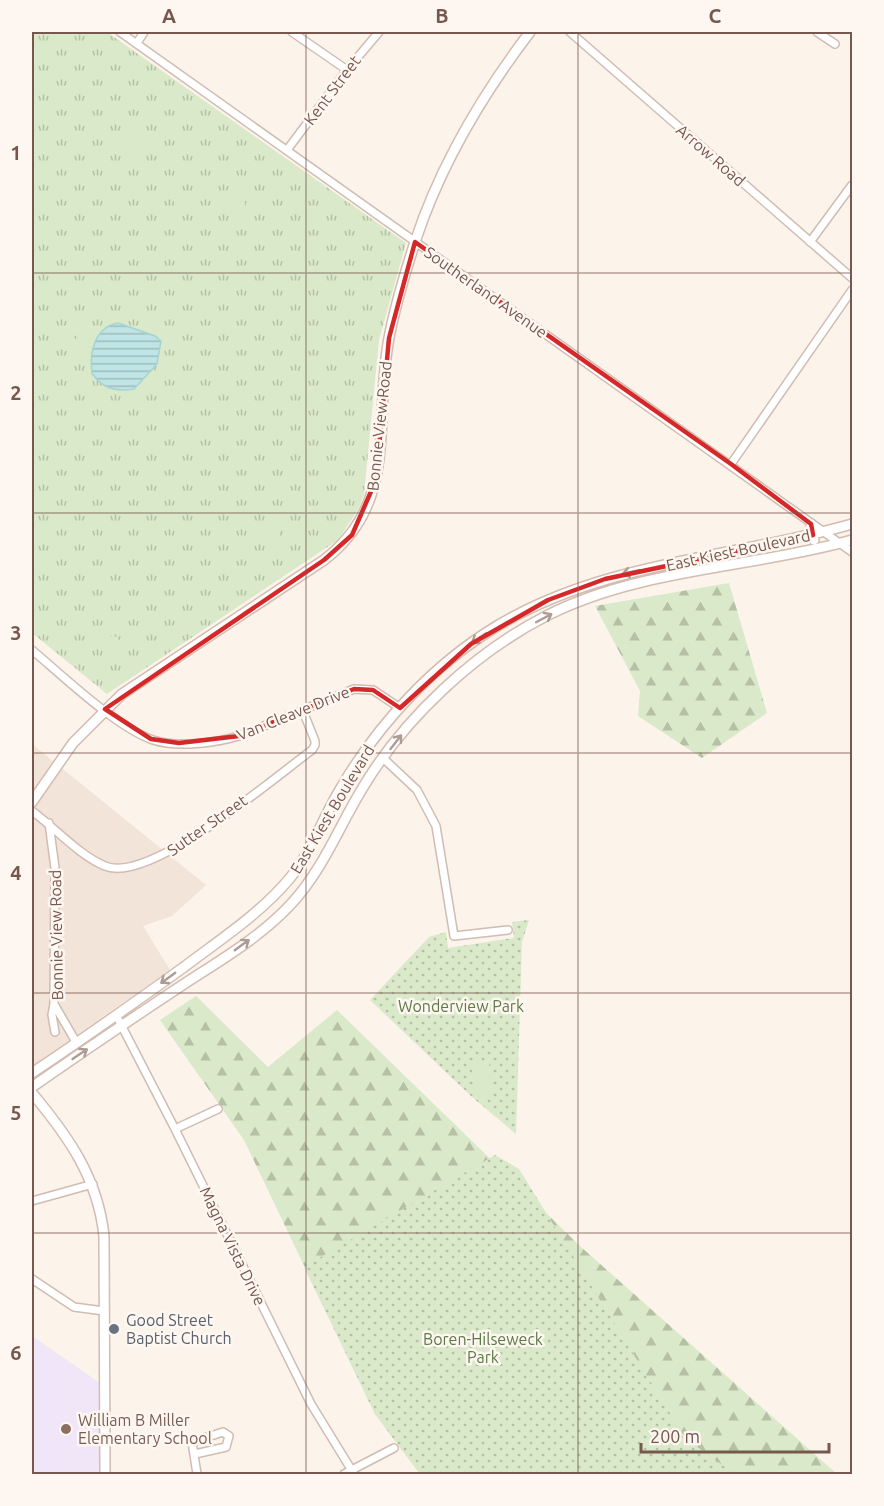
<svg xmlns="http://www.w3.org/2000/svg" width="884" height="1506" font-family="Ubuntu,sans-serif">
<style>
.residential{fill:#f3e4d9}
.education{fill:#f0e6f8}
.grass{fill:url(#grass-tufts)}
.forest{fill:url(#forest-firs)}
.park{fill:url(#park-dots)}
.pitch{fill:#d9e9c9}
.water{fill:url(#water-rules);stroke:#a6d4d6;stroke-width:1.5}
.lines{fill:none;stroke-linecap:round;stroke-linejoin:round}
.street-casing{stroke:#d0bcb2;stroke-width:10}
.secondary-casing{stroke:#d3bcb0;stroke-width:12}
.street{stroke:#fff;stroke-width:7}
.secondary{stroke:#fff;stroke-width:9}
.oneway{stroke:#ad9b95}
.marked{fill:none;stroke:#d62828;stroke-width:4.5;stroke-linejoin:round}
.grid{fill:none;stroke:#76584e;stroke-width:1.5;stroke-opacity:0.55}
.worship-dot{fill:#6b7280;stroke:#fef7f1;stroke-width:2}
.education-dot{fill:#8d6e63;stroke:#fef7f1;stroke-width:2}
.labels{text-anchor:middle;stroke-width:5;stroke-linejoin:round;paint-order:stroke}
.street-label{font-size:16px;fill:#76584e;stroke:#fef7f1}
.park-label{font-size:16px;fill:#5c7b46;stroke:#fef7f1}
.worship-label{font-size:16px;fill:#5b616d;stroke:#fef7f1;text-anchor:start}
.education-label{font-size:16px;fill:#785e54;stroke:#fef7f1;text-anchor:start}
.neatline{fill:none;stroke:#76584e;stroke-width:2}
.grid-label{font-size:20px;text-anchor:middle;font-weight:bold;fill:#76584e}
</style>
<defs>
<pattern id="grass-tufts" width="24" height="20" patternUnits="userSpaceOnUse" patternTransform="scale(1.5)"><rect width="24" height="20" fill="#d9e9c9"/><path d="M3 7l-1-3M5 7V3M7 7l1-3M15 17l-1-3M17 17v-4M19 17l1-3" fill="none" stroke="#b5c0a5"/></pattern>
<pattern id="forest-firs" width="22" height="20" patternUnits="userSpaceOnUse" patternTransform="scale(1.5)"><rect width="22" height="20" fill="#d9e9c9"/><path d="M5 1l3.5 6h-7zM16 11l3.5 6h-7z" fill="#b5c0a5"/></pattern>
<pattern id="park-dots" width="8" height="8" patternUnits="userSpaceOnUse" patternTransform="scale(1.5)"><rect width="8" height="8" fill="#d9e9c9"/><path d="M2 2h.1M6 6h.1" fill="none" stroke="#b5c0a5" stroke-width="1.8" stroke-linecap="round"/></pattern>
<pattern id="water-rules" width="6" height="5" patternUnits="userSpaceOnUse" patternTransform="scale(1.5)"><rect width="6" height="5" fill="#bfe4e5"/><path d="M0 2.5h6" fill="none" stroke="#a0bcbc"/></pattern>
</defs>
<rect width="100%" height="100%" fill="#fcf3ea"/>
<path class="residential" d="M32 744 206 885 172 916 143 926 170 970 32 1066Z"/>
<path class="education" d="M32 1336 100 1383 99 1474H32Z"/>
<path class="grass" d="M32 32H107L406 243 379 340 364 494 359 508 338 540 107 694 32 633Z"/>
<path class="forest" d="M729 583 767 713 702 758 638 716 640 691 595 606Z
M196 996 268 1067 337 1010 581 1247 837 1474H420L375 1414 244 1140 160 1020Z"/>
<path class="park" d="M529 920 522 942 516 1134 472 1097 370 1000 429 937 446 932 448 948 514 938 512 922Z
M495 1155 519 1169 686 1439 735 1474H420L375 1414 304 1267Z"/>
<path class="pitch" d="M119 140a11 11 0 1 1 22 0a11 11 0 1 1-22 0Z
M181 190 194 197 195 202 192 206 175 204 173 200Z
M231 191 244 193 245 207 241 212 235 211 228 202V194Z
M88 331 92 337 86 347 89 357 81 361 75 355 72 344 81 332Z
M322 490 331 492 338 501 335 507 327 511 321 509 317 498Z
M274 521 279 525 280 536 277 541 267 543 263 539 268 525Z
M114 635 121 642V654L115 658 109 655 110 637Z
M489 1062 493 1096 475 1098 471 1063Z"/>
<path class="water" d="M118 323 155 336 161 341 157 364 134 389C117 392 102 389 92 373 89 352 95 327 118 323Z"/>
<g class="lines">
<defs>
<path id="street" d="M120 32 852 552
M292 32 347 70
M570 32 852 278
M817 32 835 44
M137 43 144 32
M287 150 347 70 379 32
M810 242 852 185
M731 464 852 290
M32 650C63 676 116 727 153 740 178 748 215 743 239 736L354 689 373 690 400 708
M384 759 417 790 436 826 454 936 508 930
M32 811C54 827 80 856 105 866 149 885 274 778 312 750L315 745V741L303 711
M49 823 55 868 54 1004 76 1042
M54 1004 52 1015 55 1032
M116 1015 175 1129 311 1404 354 1474
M175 1129 218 1109
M32 1201 93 1184
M32 1279 74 1307 104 1311
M195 1454 226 1447 229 1436 223 1432 192 1442 197 1474
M344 1474 394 1448"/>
<path id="secondary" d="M811 524 814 540
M32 802 73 743 122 694 324 560C400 502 373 421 389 338 395 306 405 273 415 242 440 166 482 95 530 32
M32 1073C83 1039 134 1003 184 967 221 939 260 914 290 878 312 851 323 817 341 788 378 724 434 664 497 626 605 561 734 558 852 524
M32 1087C81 1053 131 1019 181 986 219 961 261 937 292 903 323 869 339 827 362 789 404 718 475 652 548 615 642 568 752 568 852 540
M32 1093C68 1136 98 1178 104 1236L105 1474"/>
</defs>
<use href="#street" class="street-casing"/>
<use href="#secondary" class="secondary-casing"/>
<use href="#street" class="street"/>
<use href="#secondary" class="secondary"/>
</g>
<defs><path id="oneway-shaft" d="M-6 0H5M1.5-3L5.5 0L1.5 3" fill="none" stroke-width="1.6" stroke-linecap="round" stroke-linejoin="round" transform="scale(1.5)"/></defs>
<g class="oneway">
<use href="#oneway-shaft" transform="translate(631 572) rotate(167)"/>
<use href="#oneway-shaft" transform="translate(544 618) rotate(-28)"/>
<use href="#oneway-shaft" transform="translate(479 638) rotate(146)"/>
<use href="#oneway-shaft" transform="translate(396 742) rotate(-52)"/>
<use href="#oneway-shaft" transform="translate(242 945) rotate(-36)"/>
<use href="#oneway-shaft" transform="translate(168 978) rotate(144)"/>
<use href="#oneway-shaft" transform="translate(80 1054) rotate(-34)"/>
</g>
<path class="marked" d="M415 242 731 464 811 524 813 535 605 579 548 600 471 644 400 708 373 690 354 689 239 736 179 743 151 739 105 709 324 560 352 535 376 480 389 338Z"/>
<path class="grid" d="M306 32V1474M578 32V1474M32 273H852M32 513H852M32 753H852M32 993H852M32 1233H852"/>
<circle class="worship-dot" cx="114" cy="1329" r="6"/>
<circle class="education-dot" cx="66" cy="1429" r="6"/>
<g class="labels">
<g class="street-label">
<text transform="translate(332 90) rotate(-53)" y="6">Kent Street</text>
<text transform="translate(711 155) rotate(41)" y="6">Arrow Road</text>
<text transform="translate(486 292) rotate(35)" y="6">Southerland Avenue</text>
<text transform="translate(379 426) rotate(-84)" y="6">Bonnie View Road</text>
<text transform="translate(738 550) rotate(-12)" y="6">East Kiest Boulevard</text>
<text transform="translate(293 713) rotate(-22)" y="6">Van Cleave Drive</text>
<text transform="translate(332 809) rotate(-59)" y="6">East Kiest Boulevard</text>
<text transform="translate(207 825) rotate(-35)" y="6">Sutter Street</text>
<text transform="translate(56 935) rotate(-91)" y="6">Bonnie View Road</text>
<text transform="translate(233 1246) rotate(64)" y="6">Magna Vista Drive</text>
</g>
<g class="park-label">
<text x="461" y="1012">Wonderview Park</text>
<text x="483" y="1345">Boren-Hilseweck<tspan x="483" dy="18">Park</tspan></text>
</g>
<g class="worship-label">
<text x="126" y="1326">Good Street<tspan x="126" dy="18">Baptist Church</tspan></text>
</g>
<g class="education-label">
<text x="78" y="1426">William B Miller<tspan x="78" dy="18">Elementary School</tspan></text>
</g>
</g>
<rect width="884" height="1506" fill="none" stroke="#fef7f1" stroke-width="66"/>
<path d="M641 1443v9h188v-9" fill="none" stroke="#76584e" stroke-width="3"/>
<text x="650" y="1443" font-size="18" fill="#76584e" stroke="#fef7f1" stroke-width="4.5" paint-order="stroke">200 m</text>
<rect x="33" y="33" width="818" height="1440" class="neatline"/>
<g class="grid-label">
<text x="169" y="23">A</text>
<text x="442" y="23">B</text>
<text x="715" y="23">C</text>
<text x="16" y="160">1</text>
<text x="16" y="400">2</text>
<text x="16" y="640">3</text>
<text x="16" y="880">4</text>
<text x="16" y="1120">5</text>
<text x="16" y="1360">6</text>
</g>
</svg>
